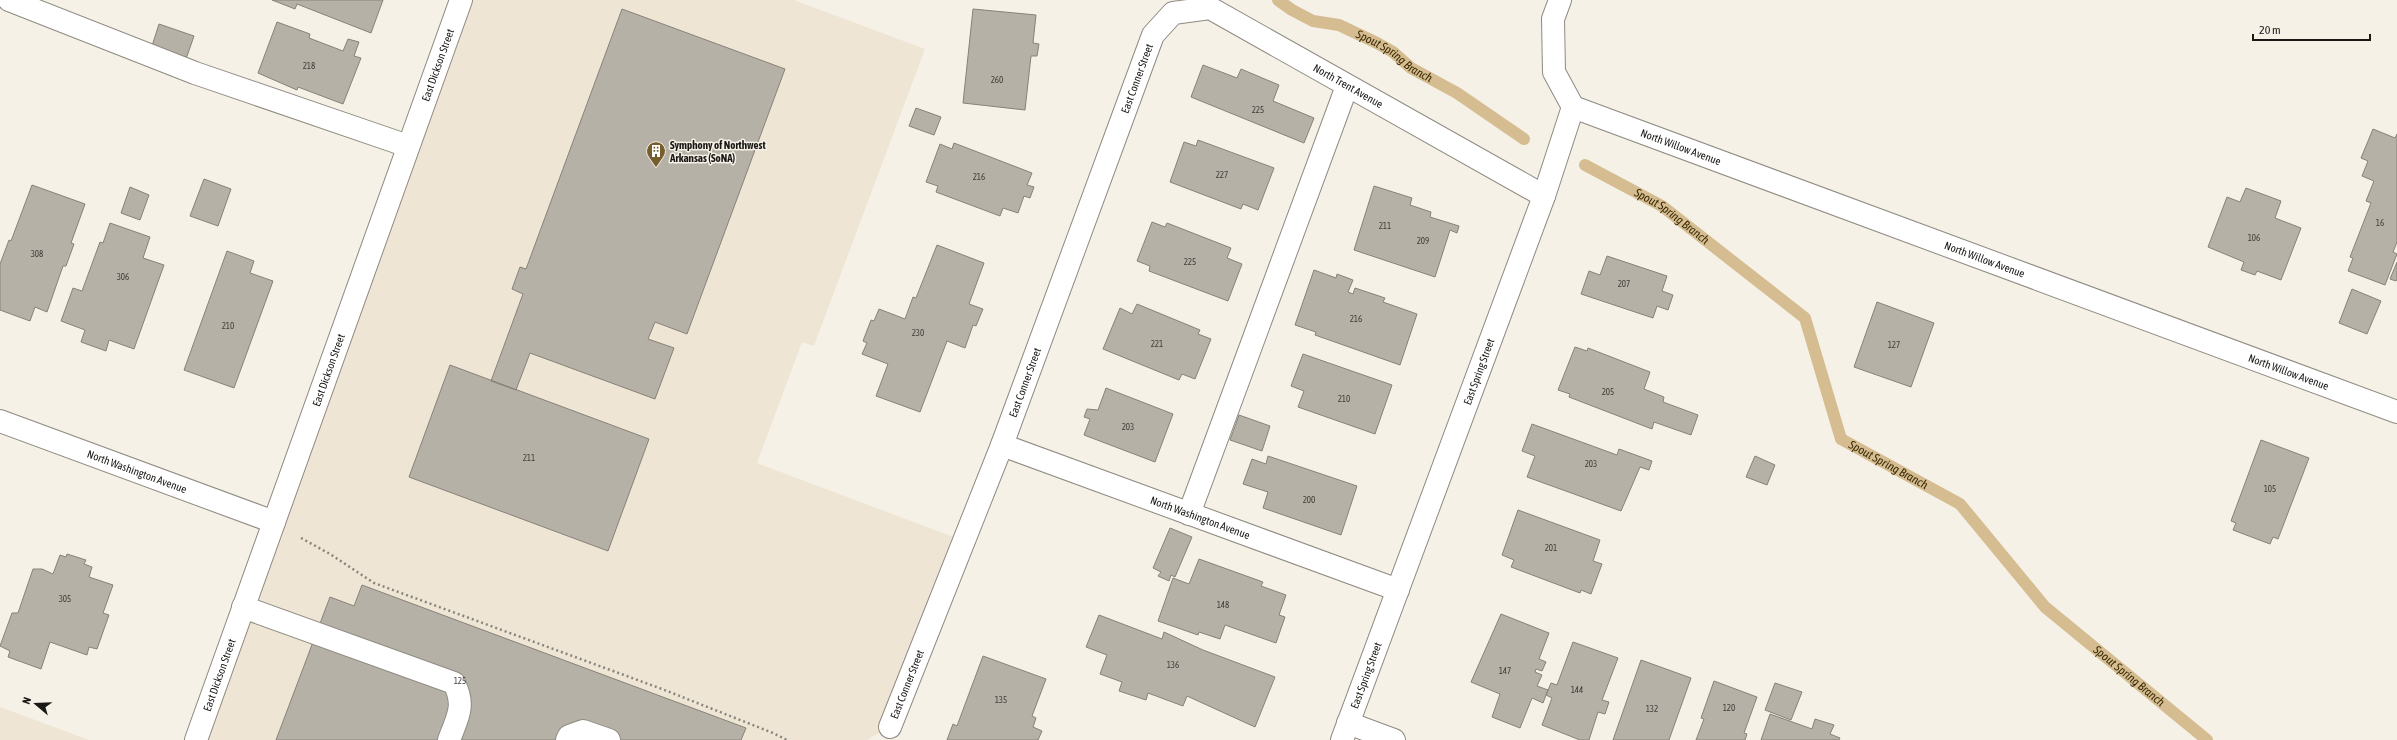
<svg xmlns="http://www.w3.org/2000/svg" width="2397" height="740" font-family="'Asap Condensed',sans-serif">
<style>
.built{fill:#eee5d4}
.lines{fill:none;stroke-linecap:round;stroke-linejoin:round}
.stream{stroke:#d5bd91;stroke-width:12}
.building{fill:#b6b1a7;stroke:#878279}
.minor-casing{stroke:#8f8a81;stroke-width:24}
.path{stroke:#88857e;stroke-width:2.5;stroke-dasharray:2 3;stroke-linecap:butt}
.minor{stroke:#fff;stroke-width:22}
.labels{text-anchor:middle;stroke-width:3;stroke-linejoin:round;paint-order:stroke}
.number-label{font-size:9px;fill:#413e3a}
.street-label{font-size:11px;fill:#1a1815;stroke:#f6f1e7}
.poi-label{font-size:11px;font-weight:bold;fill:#1a1815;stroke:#f6f1e7;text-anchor:start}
.water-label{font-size:12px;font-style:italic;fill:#3a2904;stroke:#f6f1e7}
</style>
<rect width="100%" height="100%" fill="#f6f1e7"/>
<path class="built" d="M461 0H794L925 49 814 346 802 342 757 463 964 541 890 727 867 740H196Z
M0 707 89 740H0Z"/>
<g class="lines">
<g class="stream">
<path id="s1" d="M1278 0 1292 10 1313 21 1339 25 1377 43 1393 52 1411 68 1457 93 1524 139"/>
<path id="s2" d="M1585 165 1662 206 1805 318 1841 439 1960 504 2045 607 2207 740"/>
</g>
</g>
<path class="building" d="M272 0H383L371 33 297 4 295 9Z
M622 9 785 69 687 334 655 322 648 339 674 348 655 399 530 353 516 390 491 381 523 294 512 289 520 267 526 269Z
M973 9 1036 15 1033 43 1039 44 1037 56H1031L1025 110 963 103Z
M277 22 310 34 309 38 343 51 348 39 359 42 354 56 361 58 343 104 298 87 297 90 258 73Z
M159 24 194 36 186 59 152 46Z
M1203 65 1237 78 1241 69 1279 85 1273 101 1314 118 1304 143 1191 97Z
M916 108 941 117 934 135 909 126Z
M2373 129 2395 138 2397 134V242L2393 252 2397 254 2385 285 2348 271 2353 258 2350 257 2371 203 2366 201 2374 181 2362 176 2368 161 2361 158Z
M1198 140 1274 168 1258 210 1243 204 1241 209 1170 182 1184 142 1196 146Z
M954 143 1032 173 1027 185 1034 187 1030 198 1024 196 1018 213 1003 208 1000 216 936 192 938 186 926 182 940 144 952 149Z
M204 179 231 189 218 226 190 216Z
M32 185 85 204 71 243 74 244 66 266H63L47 312 35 307 30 321 0 310V264L9 240 11 241Z
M1374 186 1412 198 1410 205 1431 212 1430 217 1459 226 1457 233 1450 230 1435 277 1354 250Z
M130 187 149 195 140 220 121 213Z
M2246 188 2281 201 2275 218 2301 228 2281 280 2257 271 2255 275 2241 270 2244 262 2208 247 2227 197 2240 202Z
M1152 222 1165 227 1167 223 1231 248 1227 258 1242 264 1228 301 1149 271 1150 266 1137 261Z
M110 223 150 237 143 258 164 265 134 349 109 340 106 351 81 342 85 330 61 321 73 288 82 291 100 242 103 243Z
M937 245 984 263 969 304 983 309 976 326 973 325 965 348 947 341 920 412 876 396 888 364 862 354 867 343 863 341 871 320 874 321 879 309 905 319 913 297 916 298Z
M227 251 254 261 250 273 273 281 234 388 184 370Z
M1607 256 1667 276 1662 291 1673 295 1668 310 1657 306 1653 318 1581 294 1589 271 1600 275Z
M2397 262V279L2396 281 2390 279Z
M1314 270 1336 278 1337 274 1353 280 1348 292 1353 294 1355 288 1385 298 1383 302 1417 314 1400 365 1315 335 1316 332 1295 325Z
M2352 289 2381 301 2367 334 2339 323Z
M1877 302 1934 323 1911 387 1854 367Z
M1137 304 1200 330 1198 334 1211 339 1195 379 1182 374 1179 380 1103 349 1120 308 1132 314Z
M1575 347 1587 351 1588 348 1650 372 1644 389 1664 397 1663 402 1698 415 1691 435 1654 422 1652 429 1569 397 1570 394 1558 390Z
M1303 354 1392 385 1375 434 1298 407 1304 391 1291 386Z
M450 365 649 439 608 551 409 477Z
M1106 388 1173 414 1155 462 1084 435 1090 419 1084 417 1087 409 1098 410Z
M1239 415 1270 426 1262 451 1230 440Z
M1532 424 1617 455 1619 449 1652 461 1649 470 1640 467 1621 511 1527 477 1535 456 1522 451Z
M2261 440 2309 458 2278 539 2273 537 2270 544 2233 530 2236 523 2231 521Z
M1268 456 1357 486 1341 535 1263 508 1268 492 1243 484 1252 459 1266 464Z
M1755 456 1775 465 1767 485 1746 477Z
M1518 510 1600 540 1593 561 1602 564 1591 594 1581 590 1580 593 1511 567 1514 560 1502 555Z
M1170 528 1192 537 1175 577 1171 575 1169 581 1158 576 1161 572 1153 568Z
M67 554 86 560 84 564 92 567 89 577 113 585 103 613 109 615 97 649 89 647 87 655 50 642 41 669 8 657 10 651 0 646 12 613H18L33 569H42L53 574 60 555 66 557Z
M1199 559 1263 582 1261 586 1286 595 1279 615 1285 617 1276 643 1225 625 1220 639 1199 632 1198 635 1158 621 1173 578 1189 584Z
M362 585 746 728 741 740H276L330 597 354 606Z
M1501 614 1549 633 1539 659 1546 662 1542 671 1536 669 1535 672 1542 675 1537 686 1548 690 1543 703 1532 698 1520 728 1492 717 1500 694 1471 682Z
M1099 615 1162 639 1164 632 1203 650 1275 677 1255 727 1187 696 1183 706 1148 693 1146 700 1119 691 1122 682 1100 674 1107 655 1086 647Z
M1573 642 1618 658 1602 700 1609 702 1605 714 1598 712 1589 740H1580L1542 725 1552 698 1546 695 1551 683 1557 685Z
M983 656 1046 679 1032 716 1036 718 1033 727 1042 731 1038 740H947L953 724 957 726Z
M1641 660 1691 678 1669 740H1613Z
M1714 681 1757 697 1744 733 1747 734 1745 740H1696L1704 719 1701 718Z
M1775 683 1802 692 1791 720 1765 710Z
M1770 714 1812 729 1815 719 1834 725 1830 734 1840 738 1839 740H1761Z"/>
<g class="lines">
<defs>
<g id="minor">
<path d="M9 0 195 73 408 146"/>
<path id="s3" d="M1573 107 2397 412"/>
<path id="s4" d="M0 421 274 522"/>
<path id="s5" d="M1002 445 1398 590"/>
<path d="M1189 514 1347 86"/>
<path d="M243 607 454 683C466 706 457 718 449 740"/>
<path d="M1348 723 1394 740"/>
<path id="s6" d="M890 727 1002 445 1153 35 1173 13 1210 8 1544 196"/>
<path id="s7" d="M196 740 461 0"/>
<path d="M567 740 569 736 583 731 609 740"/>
<path id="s8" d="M1342 740 1544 196 1573 107 1554 72 1553 19 1560 0"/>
</g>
</defs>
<use href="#minor" class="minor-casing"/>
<path class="path" d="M301 538 330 554 374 583 662 689 773 733 787 740"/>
<use href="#minor" class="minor"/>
</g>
<defs>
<symbol id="building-pin" viewBox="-11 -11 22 30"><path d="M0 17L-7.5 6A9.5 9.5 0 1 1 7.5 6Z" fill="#755d2d" stroke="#f6f1e7"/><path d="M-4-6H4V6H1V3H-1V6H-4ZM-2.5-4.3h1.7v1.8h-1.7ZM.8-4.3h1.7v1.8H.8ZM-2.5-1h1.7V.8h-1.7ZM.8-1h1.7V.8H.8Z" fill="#fff"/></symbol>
</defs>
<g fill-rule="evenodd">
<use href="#building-pin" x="645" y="140" width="22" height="30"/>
</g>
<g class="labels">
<g class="number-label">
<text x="309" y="69">218</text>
<text x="997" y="83">260</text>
<text x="1258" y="113">225</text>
<text x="1222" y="178">227</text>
<text x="979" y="180">216</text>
<text x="2380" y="226">16</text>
<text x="1385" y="229">211</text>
<text x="2254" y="241">106</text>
<text x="1423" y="244">209</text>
<text x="37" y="257">308</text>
<text x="1190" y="265">225</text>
<text x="123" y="280">306</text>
<text x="1624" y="287">207</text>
<text x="1356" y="322">216</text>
<text x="228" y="329">210</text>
<text x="918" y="336">230</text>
<text x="1157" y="347">221</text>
<text x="1894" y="348">127</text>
<text x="1608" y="395">205</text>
<text x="1344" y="402">210</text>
<text x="1128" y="430">203</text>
<text x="529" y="461">211</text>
<text x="1591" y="467">203</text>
<text x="2270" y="492">105</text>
<text x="1309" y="503">200</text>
<text x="1551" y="551">201</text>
<text x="65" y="602">305</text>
<text x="1223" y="608">148</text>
<text x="1173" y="668">136</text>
<text x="1505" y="674">147</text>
<text x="460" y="684">125</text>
<text x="1577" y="693">144</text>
<text x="1001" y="703">135</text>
<text x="1729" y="711">120</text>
<text x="1652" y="712">132</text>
</g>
<g class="street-label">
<text dy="4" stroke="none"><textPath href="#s7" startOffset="717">East Dickson Street</textPath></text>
<text dy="4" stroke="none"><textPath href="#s6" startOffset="694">East Conner Street</textPath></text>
<text dy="4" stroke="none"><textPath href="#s6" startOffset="966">North Trent Avenue</textPath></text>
<text dy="4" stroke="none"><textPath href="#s3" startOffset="115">North Willow Avenue</textPath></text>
<text dy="4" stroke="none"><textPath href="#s3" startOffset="439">North Willow Avenue</textPath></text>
<text dy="4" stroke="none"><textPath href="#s7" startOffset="393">East Dickson Street</textPath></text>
<text dy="4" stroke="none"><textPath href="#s8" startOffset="393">East Spring Street</textPath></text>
<text dy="4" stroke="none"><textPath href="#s3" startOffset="763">North Willow Avenue</textPath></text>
<text dy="4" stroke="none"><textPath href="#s6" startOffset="370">East Conner Street</textPath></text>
<text dy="4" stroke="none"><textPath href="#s4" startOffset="146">North Washington Avenue</textPath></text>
<text dy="4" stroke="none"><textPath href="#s5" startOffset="211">North Washington Avenue</textPath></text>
<text dy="4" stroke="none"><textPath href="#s7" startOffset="69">East Dickson Street</textPath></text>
<text dy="4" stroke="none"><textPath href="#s8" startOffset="69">East Spring Street</textPath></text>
<text dy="4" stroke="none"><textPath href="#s6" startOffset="46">East Conner Street</textPath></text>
</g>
<g class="poi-label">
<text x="670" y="149">Symphony of Northwest<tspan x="670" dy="13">Arkansas (SoNA)</tspan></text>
</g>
<g class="water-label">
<text dy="4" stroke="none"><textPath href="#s1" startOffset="131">Spout Spring Branch</textPath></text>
<text dy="4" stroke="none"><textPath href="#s2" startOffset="101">Spout Spring Branch</textPath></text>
<text dy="4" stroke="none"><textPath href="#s2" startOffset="449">Spout Spring Branch</textPath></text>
<text dy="4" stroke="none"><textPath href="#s2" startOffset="773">Spout Spring Branch</textPath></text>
</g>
</g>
<g transform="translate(36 704) rotate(289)" stroke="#f6f1e7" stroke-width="3" paint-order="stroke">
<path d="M0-3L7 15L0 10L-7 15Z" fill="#1a1815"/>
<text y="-6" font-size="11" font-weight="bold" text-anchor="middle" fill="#1a1815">N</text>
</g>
<path d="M2253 34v6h117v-6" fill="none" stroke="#1a1815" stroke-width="2"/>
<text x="2259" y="34" font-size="12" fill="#1a1815" stroke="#f6f1e7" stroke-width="3" paint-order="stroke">20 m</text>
</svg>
